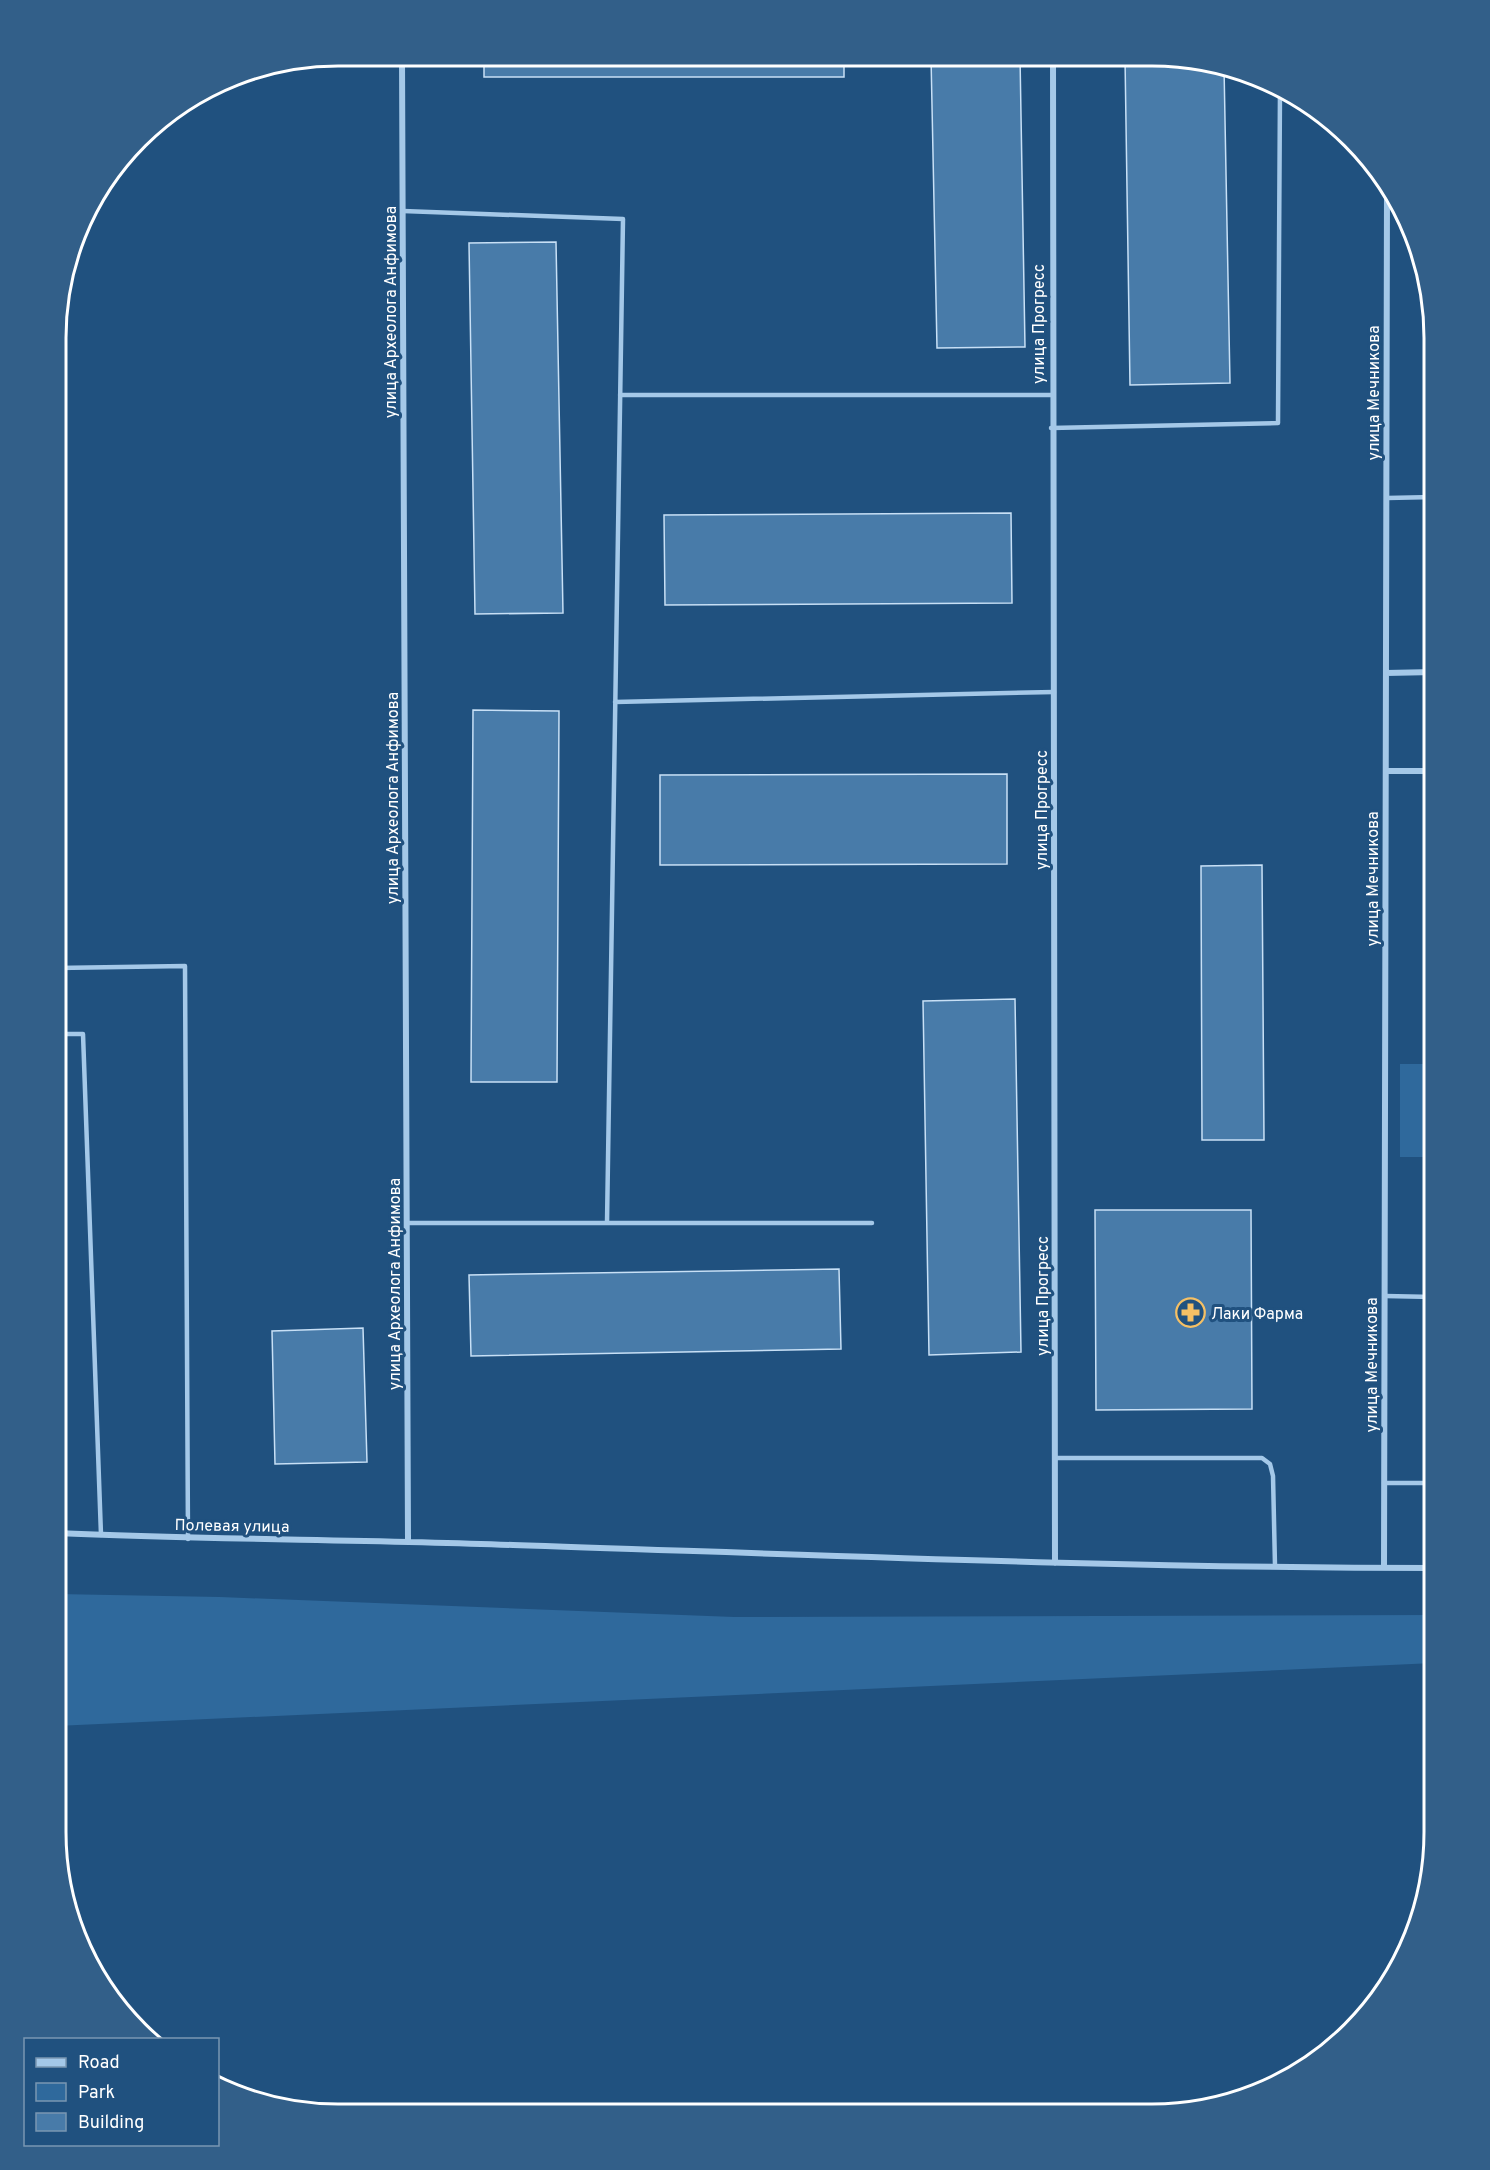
<svg xmlns="http://www.w3.org/2000/svg" width="1490" height="2170" font-family="Overpass,sans-serif">
<style>
.green{fill:#2f699c}
.building{fill:#487ba9;stroke:#c8e0f6;stroke-width:1.5}
.lines{fill:none;stroke-linecap:round;stroke-linejoin:round}
.lane{stroke:#a4c8e8;stroke-width:4.5}
.street{stroke:#a4c8e8;stroke-width:6}
.labels{text-anchor:middle;stroke-width:6;stroke-linejoin:round;paint-order:stroke}
.street-label{font-size:16px;fill:#fff;stroke:#20517f}
.poi-label{font-size:16px;fill:#fff;stroke:#20517f;text-anchor:start}
.rim{fill:none;stroke:#fff;stroke-width:3}
</style>
<rect width="100%" height="100%" fill="#20517f"/>
<path class="green" d="M1400 1064H1434V1157H1400Z
M56 1594 220 1597 734 1617 1434 1615V1663L56 1726Z"/>
<path class="building" d="M484 56 844 57V77H484Z
M931 57H1020L1025 347 937 348Z
M1125 58H1190L1224 67 1230 383 1130 385Z
M556 242 563 613 475 614 469 243Z
M1011 513 1012 603 665 605 664 515Z
M473 710 559 711 557 1082H471Z
M1007 774V864L660 865V775Z
M1262 865 1264 1140H1202L1201 866Z
M1015 999 1021 1352 929 1355 923 1001Z
M1095 1210H1251L1252 1409 1096 1410Z
M839 1269 841 1349 471 1356 469 1275Z
M363 1328 367 1462 275 1464 272 1331Z"/>
<g class="lines">
<path class="lane" d="M403 211 623 219 607 1223
M620 395H1051
M1051 428 1278 423 1280 88
M1387 498 1434 497
M615 702 1054 692
M57 968 185 966 188 1539
M57 1034H83L101 1535
M407 1223H872
M1385 1296 1434 1297
M1055 1458H1262L1270 1464 1273 1476 1275 1566
M1384 1483H1434"/>
<path class="street" d="M402 56 408 1541
M1053 58C1050 559 1056 1061 1055 1563
M1386 673 1434 672
M1386 771H1434
M56 1533C208 1540 361 1539 513 1545 820 1555 1127 1568 1434 1568
M1384 1568 1387 191"/>
</g>
<defs>
<symbol id="pharmacy-ring" viewBox="-11 -11 22 22"><circle r="9.5" fill="#20517f" stroke="#f5c065" stroke-width="1.5"/><path d="M-2-6h4v4h4v4h-4v4h-4v-4h-4v-4h4Z" fill="#f5c065"/></symbol>
</defs>
<g fill-rule="evenodd">
<use href="#pharmacy-ring" x="1174" y="1296" width="33" height="33"/>
</g>
<g class="labels">
<g class="street-label">
<text transform="translate(390 312) rotate(-90)" y="6">улица Археолога Анфимова</text>
<text transform="translate(1038 324) rotate(-90)" y="6">улица Прогресс</text>
<text transform="translate(1373 393) rotate(-90)" y="6">улица Мечникова</text>
<text transform="translate(392 798) rotate(-90)" y="6">улица Археолога Анфимова</text>
<text transform="translate(1041 810) rotate(-90)" y="6">улица Прогресс</text>
<text transform="translate(1372 879) rotate(-90)" y="6">улица Мечникова</text>
<text transform="translate(394 1284) rotate(-90)" y="6">улица Археолога Анфимова</text>
<text transform="translate(1042 1296) rotate(-90)" y="6">улица Прогресс</text>
<text transform="translate(1371 1365) rotate(-90)" y="6">улица Мечникова</text>
<text transform="translate(232 1525) rotate(1)" y="6">Полевая улица</text>
</g>
<g class="poi-label">
<text x="1211" y="1319">Лаки Фарма</text>
</g>
</g>
<path d="M0 0H1490V2170H0ZM338 66H1152A272 272 0 0 1 1424 338V1832A272 272 0 0 1 1152 2104H338A272 272 0 0 1 66 1832V338A272 272 0 0 1 338 66Z" fill="#325f89" fill-rule="evenodd"/>
<path class="rim" d="M338 66H1152A272 272 0 0 1 1424 338V1832A272 272 0 0 1 1152 2104H338A272 272 0 0 1 66 1832V338A272 272 0 0 1 338 66Z"/>
<rect x="24" y="2038" width="195" height="108" fill="#20517f" stroke="#7997b2" stroke-width="1.5"/>
<rect x="36" y="2058" width="30" height="9" fill="#a4c8e8" stroke="#7997b2" stroke-width="1.5"/>
<text x="78" y="2068" font-size="18" fill="#ffffff">Road</text>
<rect x="36" y="2083" width="30" height="18" fill="#2f699c" stroke="#7997b2" stroke-width="1.5"/>
<text x="78" y="2098" font-size="18" fill="#ffffff">Park</text>
<rect x="36" y="2113" width="30" height="18" fill="#487ba9" stroke="#7997b2" stroke-width="1.5"/>
<text x="78" y="2128" font-size="18" fill="#ffffff">Building</text>
</svg>
